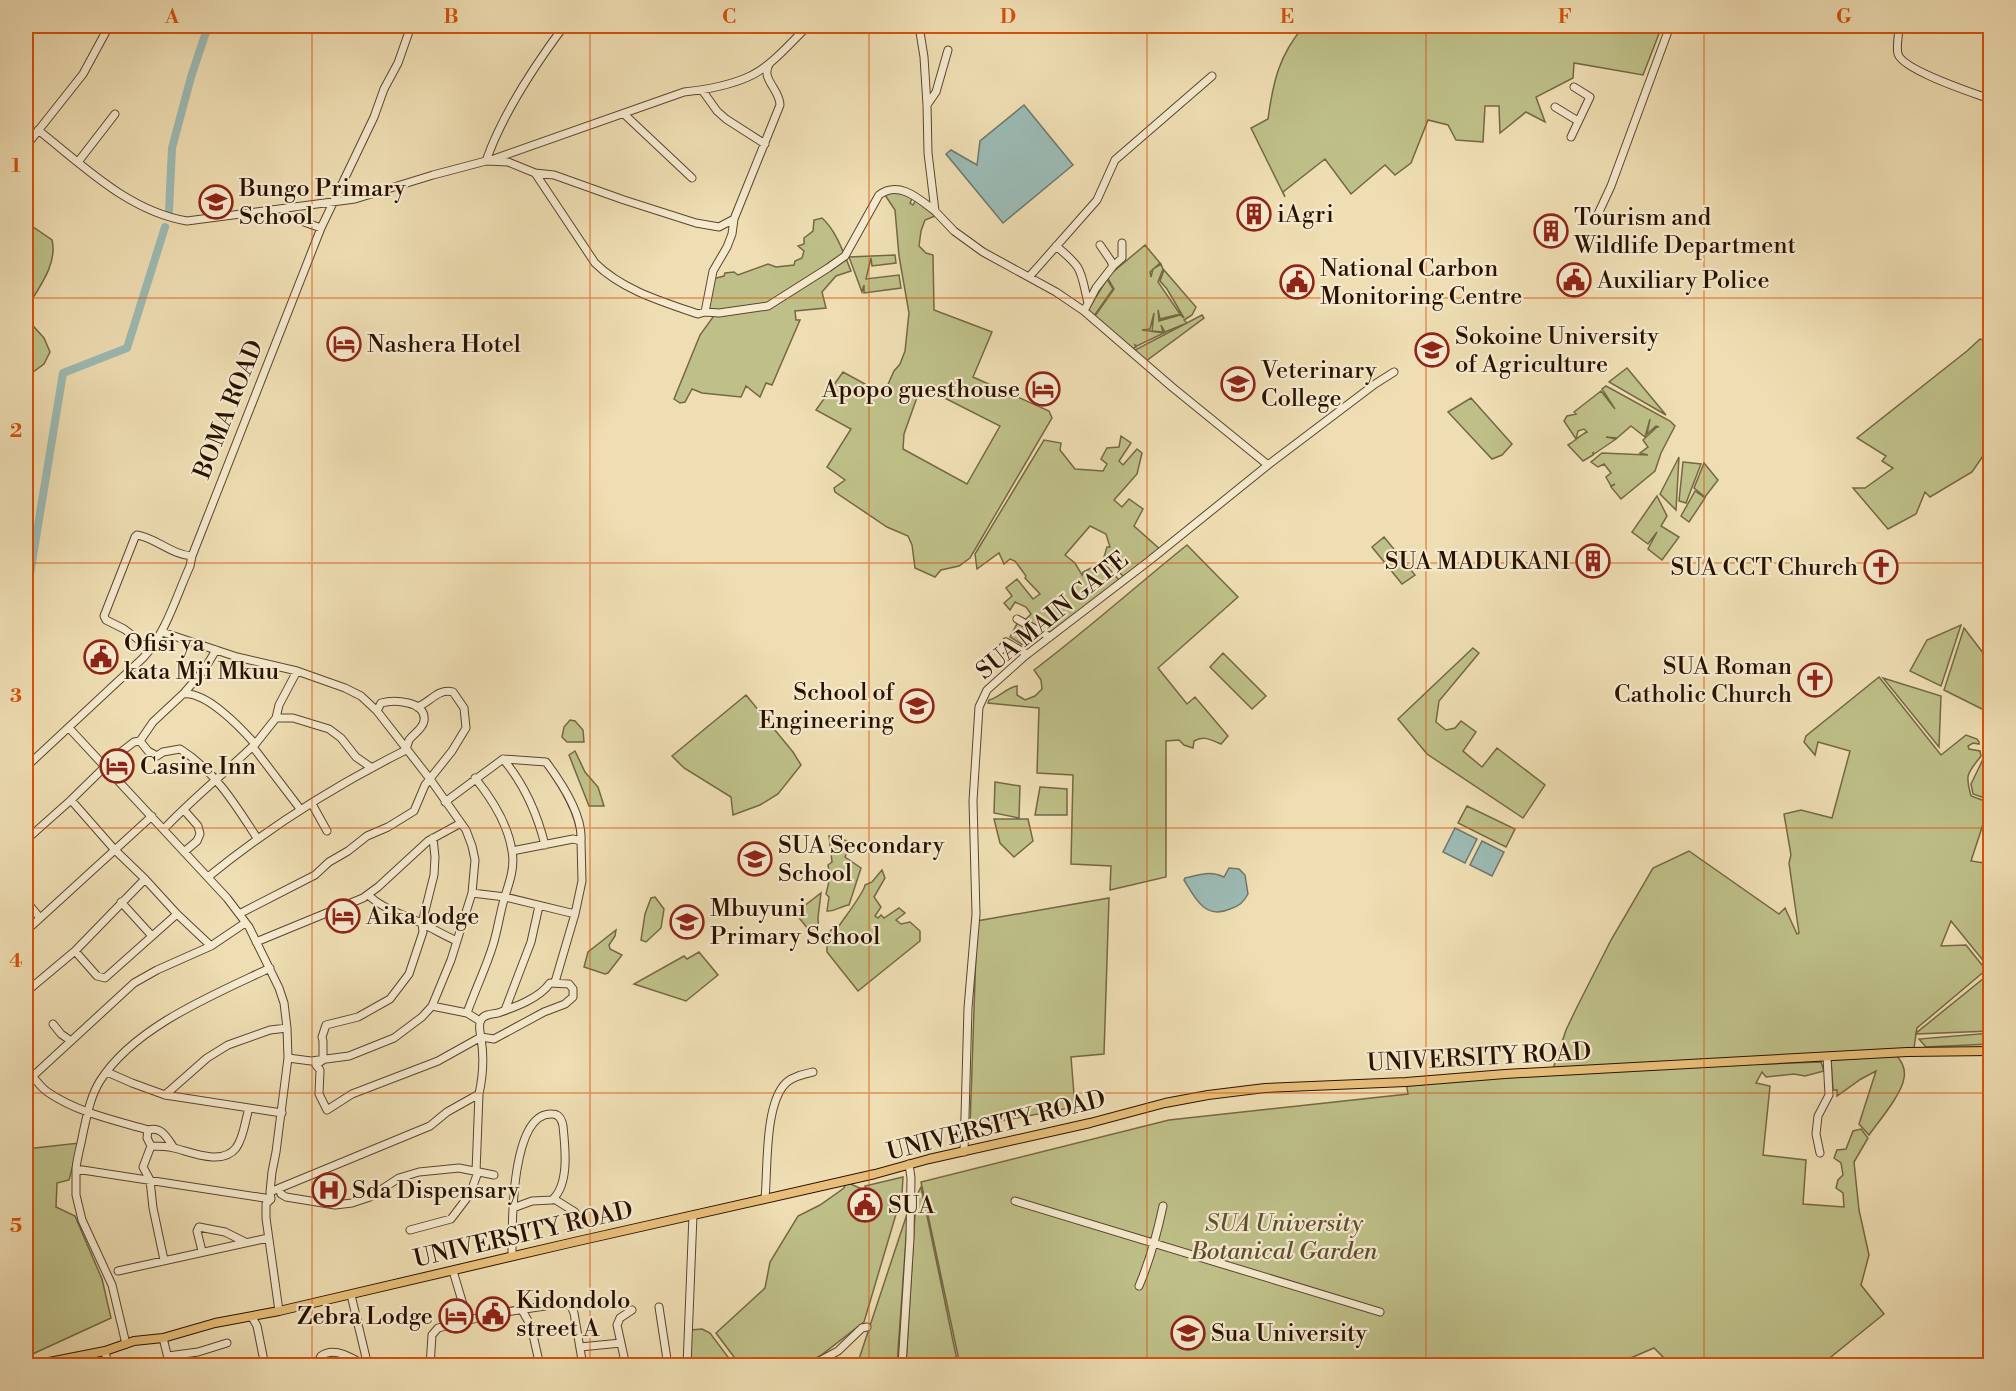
<svg xmlns="http://www.w3.org/2000/svg" width="2016" height="1391" font-family="'Libre Bodoni',serif">
<style>
.green{fill:#bfc089;stroke:#746844;stroke-width:1.5;fill-rule:evenodd}
.water{fill:#9cbbb5;stroke:#6e776d;stroke-width:1.5}
.lines{fill:none;stroke-linecap:round;stroke-linejoin:round}
.river{stroke:#9cbbb5;stroke-width:8}
.minor-casing{stroke:#5b442d;stroke-width:9}
.major-casing{stroke:#2a1100;stroke-width:10}
.minor{stroke:#f5eace;stroke-width:7}
.major{stroke:#e8bf7a;stroke-width:8}
.grid{fill:none;stroke:#d5520b;stroke-width:1.5;stroke-opacity:0.55}
.labels{text-anchor:middle;stroke-width:4.5;stroke-linejoin:round;paint-order:stroke}
.poi-label{font-size:24px;fill:#2a1100;stroke:#f5eace;text-anchor:start}
.street-label{font-size:24px;fill:#2a1100;stroke:#f5eace}
.park-label{font-size:24px;font-style:italic;fill:#5e4e30;stroke:#f5eace}
.neatline{fill:none;stroke:#d5520b;stroke-width:2}
.grid-label{font-size:20px;text-anchor:middle;font-weight:bold;fill:#d5520b}
</style>
<rect width="100%" height="100%" fill="#efdeb3"/>
<filter id="stains"><feTurbulence type="fractalNoise" baseFrequency=".00333" numOctaves="4"/><feColorMatrix values="0 0 0 0 .2 0 0 0 0 .09 0 0 0 0 .02 0 0 0 .5 -.17"/></filter>
<radialGradient id="worn" r=".72"><stop offset=".6" stop-color="#630" stop-opacity="0"/><stop offset="1" stop-color="#630" stop-opacity=".3"/></radialGradient>
<path class="green" d="M1304 26H1662L1643 75 1574 63 1573 78 1536 97 1545 122 1526 112 1500 133 1499 106H1485L1483 142 1456 140 1448 125 1428 120 1411 163 1395 175 1385 165 1351 194 1325 159 1283 192 1285 197 1251 128 1268 119C1273 82 1279 55 1304 26Z
M886 189 914 195 910 203 913 205 917 198 935 216 925 220 921 231 919 246 926 253 933 255 934 310 992 332 973 377 1049 411 1052 418 970 558 959 566 941 570 935 577 915 568 912 545 908 536 887 527 835 492 834 488 845 480 827 467 851 429 816 410 843 372 876 390 885 391 894 371 900 364 905 351 909 313 899 256 895 210 883 192ZM921 386 1000 426 967 484 903 449 904 434Z
M822 218C836 230 844 254 851 271L836 276 822 292 826 308 795 311 796 320H800L772 385 766 383 760 397 746 386 741 397 702 393 692 389 685 402 680 403 674 399 700 335 716 313 705 312 712 279 724 276 725 273 734 272 738 275 768 264 776 267 794 265 795 261 802 258 804 251 798 246 804 244V238L813 231 814 220Z
M26 222 52 240C58 264 38 289 26 309Z
M1145 245 1160 263 1150 272 1151 277 1153 269 1161 264 1163 269 1158 282 1180 314 1160 319 1158 310 1159 321 1180 315 1184 318 1167 289 1160 281 1164 270 1196 307 1192 315 1184 320 1187 323 1165 332 1161 325 1163 332 1152 331 1154 313 1150 329 1142 330 1164 333 1137 346 1135 345 1136 347 1131 350 1095 316 1114 289 1107 277Z
M895 255 896 263 872 266 871 258 866 279 899 275 901 288 864 293V285L862 292 849 257Z
M1107 279 1113 289 1094 316 1088 310Z
M1202 315 1204 318 1146 361 1133 351Z
M26 318 44 338 50 352 44 364 26 377Z
M1990 334V455L1985 453 1972 472 1930 497 1925 492 1916 514 1888 529 1853 488H1865L1893 468 1882 461 1886 456 1857 438 1967 351 1980 339 1983 340Z
M1627 368 1666 415 1609 382Z
M1606 386 1670 421 1675 426 1661 453 1655 471 1621 499 1611 487 1615 484 1611 486 1606 477 1611 473 1604 464 1598 467 1591 462 1602 453 1648 455 1640 453 1648 447 1643 440 1657 427H1659L1656 426 1647 434 1650 419 1645 437 1631 426 1617 438 1606 437 1616 439 1594 454 1593 452V455L1583 461 1568 445C1575 441 1580 435 1587 432L1584 429 1578 431 1576 439 1564 421 1567 416 1576 414 1574 412 1601 391 1615 409 1602 389Z
M1471 398 1512 444 1502 455 1492 459 1448 412Z
M1121 436 1131 443 1119 461 1123 465 1137 449 1142 453 1137 474 1114 500 1122 507 1129 499 1143 509 1134 526 1162 551 1126 579 1104 557 1107 547H1110L1106 534 1090 526 1065 555 1075 563 1082 575 1083 572 1103 562 1119 580 1050 635 1033 628 1023 645 1010 637 1019 620 1023 622 1031 614 1026 607 1015 602 1010 610 1004 603 1012 596 1006 588 1017 579 1033 599 1040 594 1025 578 1026 576 1015 561 1010 559 1004 564 999 553 977 569 975 554 1044 440 1061 443 1060 450 1075 469 1103 471 1107 464 1101 459 1107 448 1119 447Z
M1679 457 1676 510 1660 494Z
M1683 462 1701 464 1686 503 1679 501Z
M1704 463 1718 480 1705 497 1694 488Z
M1695 491 1705 498 1689 522 1681 516Z
M1657 496 1667 516 1661 526 1679 537 1662 560 1648 549 1657 532 1648 544 1632 532Z
M1384 537 1415 575 1402 584 1372 547Z
M1187 545 1238 597 1158 668 1187 704 1195 697 1228 736 1221 744C1211 740 1204 735 1194 741L1193 748 1184 745 1179 740 1166 741V877L1110 890 1111 866 1071 864 1073 775 1037 773 1039 708 988 703 989 700C1000 697 1006 688 1017 686V695L1025 700 1035 696 1042 689 1041 680 1034 670C1087 630 1136 586 1187 545Z
M1961 625 1941 686 1910 671 1927 640Z
M1964 628 1990 662V713L1944 690Z
M1473 648 1479 653 1439 701 1436 722 1446 730 1455 728 1461 721 1476 732 1463 751 1482 767 1497 748 1545 785 1523 818 1427 754 1398 719Z
M1223 653 1266 696 1252 709 1210 667Z
M1879 677 1941 755 1966 735 1977 739 1979 742V744L1973 743 1968 746 1969 749 1980 751 1981 756C1967 774 1965 774 1971 796L1990 803 1971 861 1990 864V969L1951 921 1941 946 1966 945 1986 970 1917 1028 1916 1033 1989 974 1990 1031 1916 1034 1914 1048 1762 1064 1821 1062 1824 1071 1805 1076 1794 1074 1766 1077 1762 1072 1756 1083 1770 1086 1763 1155 1806 1160 1803 1204 1844 1207 1843 1193 1836 1188 1838 1180 1843 1175 1841 1163 1834 1158 1837 1150 1846 1149 1853 1131 1861 1129 1868 1138 1854 1162 1859 1210 1869 1255 1861 1285 1884 1314 1821 1365H1671L1654 1348 1612 1366 960 1365 921 1182 1169 1120 1408 1094 1406 1082 1553 1069 1566 1030 1577 1007 1611 940 1653 868 1689 851 1779 914 1785 908 1797 934 1799 933 1789 863 1791 855 1784 814 1801 810 1832 818 1850 751 1818 742 1815 755 1804 742 1806 736Z
M1883 678 1941 696 1939 747Z
M746 695 793 752 801 765 778 794 760 805 733 815 731 797 684 768 672 756Z
M570 720 575 721 583 730 584 742H567L562 737 564 727Z
M575 751 585 772 598 787 604 806H589L569 755Z
M1986 753H1990V800L1973 794 1971 784Z
M995 782 1020 786 1019 818 994 813Z
M1040 787 1067 789V815H1035Z
M1467 806 1515 829 1506 847 1458 823Z
M994 819H1028L1033 841 1014 857 1000 843Z
M829 836 848 841V850L845 857 861 868 849 905C841 906 834 912 827 911L829 897 826 894 830 877 828 865 832 862Z
M882 870 885 878 874 897 881 907 875 916 878 918 881 915 884 918 899 908 905 913 896 920 901 924 910 922 920 931V941L858 991 827 952V936L831 930 837 929C844 918 864 893 865 885L872 882Z
M821 893 818 917 819 942 795 913Z
M655 897 664 909 661 928 646 942 641 940 645 914 651 898Z
M1109 898 1104 1054 1071 1057 1075 1107 970 1127 977 921Z
M616 930 615 936 609 945 610 949 622 955 608 973 605 974 584 967 588 952Z
M699 952 718 975 686 1001 634 984 684 956 687 959Z
M1990 1033V1044L1926 1047 1919 1039Z
M1897 1056C1902 1062 1906 1069 1904 1078 1902 1094 1879 1121 1869 1135L1859 1124 1876 1071 1861 1079 1837 1096V1090H1833L1831 1060Z
M79 1143 69 1180 57 1183 56 1207 75 1216 102 1279 111 1318 26 1357V1149Z
M903 1177 902 1194 864 1322 820 1356 804 1365H740L716 1333 765 1288 770 1262 798 1216 820 1205 844 1188 846 1182 862 1189 857 1211 874 1208 865 1186Z
M921 1187 958 1365H906L916 1197Z
M908 1211 897 1365H857Z
M702 1329 710 1333 734 1365 688 1366 690 1330Z"/>
<path class="water" d="M1024 105 1073 165 1003 223 946 154 951 150 977 165 980 141Z
M1455 828 1477 839 1465 863 1443 852Z
M1482 841 1504 852 1492 876 1470 865Z
M1229 868 1239 869 1245 875 1248 894C1243 903 1239 906 1230 909 1205 920 1195 898 1184 880L1185 878C1200 875 1210 870 1224 877Z"/>
<g class="lines">
<path class="river" d="M169 211 172 148 191 77 208 26
M26 599 63 373 127 348 165 227"/>
<defs>
<path id="minor" d="M919 26 924 57 927 105 928 153 935 211 954 231 983 252 1056 292 1084 311 1172 387 1268 465
M1899 26C1899 34 1896 46 1898 54 1903 70 1973 93 1990 99
M702 90 717 111 726 119 765 144
M927 105 936 92 948 50
M1555 107 1578 121
M624 114 692 178
M38 130C84 166 128 211 187 221L355 199 433 175 486 161 508 162 535 173 595 263C622 290 663 302 698 314L705 312 719 313 768 306 828 268 845 256 879 195C899 180 919 199 935 211
M1571 137 1590 97 1574 87
M26 146 83 74 109 26
M491 160 684 92C703 90 730 85 748 77 771 67 790 43 808 26
M486 161C502 115 535 65 564 26
M78 162 115 114
M535 173 554 175 624 200 696 223 719 227 734 219
M1598 214 1611 186 1670 26
M304 222 321 228
M1056 246C1084 269 1080 270 1088 303
M1113 266 1122 258V243
M1029 277 1097 200 1115 160 1212 76
M1084 311 1096 288 1113 266 1111 261 1100 245
M705 312 713 271 727 247 732 234 734 219 780 105C780 89 759 78 770 63
M1017 619 1050 637
M162 632 237 657 297 671 345 688 361 696 377 711 430 779 466 830 472 846 475 860 472 893 451 960 432 1006 422 1017 394 1038 349 1056 311 1061 288 1058
M151 649 124 629 106 620 104 616 135 537 137 535C156 538 172 555 192 556
M1001 650 1006 642 1027 654
M184 693 204 670 216 650
M276 718H293L329 729 341 738 356 757 372 768
M69 728 227 898 249 927 279 988 284 1003 287 1028 288 1058 276 1152 272 1172 270 1192 271 1199 266 1204V1218L279 1311
M140 741 148 751 157 756 163 752 180 749C215 771 235 804 257 838
M253 747 276 718 279 705 297 671
M253 747 301 810
M503 759C525 785 537 813 545 845
M26 767 143 658C166 633 176 597 190 566L192 556 321 228 374 117 384 89 398 63 411 26
M71 800 114 849 145 879 177 914 211 946
M445 802 503 759 546 762C561 782 583 816 581 841
M312 804 327 831
M184 810 198 826 200 834 197 841 184 852
M164 829C192 799 225 773 255 744
M26 840 71 800 117 755 134 742 140 741 153 722 183 694C206 691 241 728 255 744
M512 851 573 839 581 841 582 881 575 914
M208 877C268 828 336 785 406 750 407 746 408 743 409 740 414 733 422 730 424 721 427 700 393 700 381 703L377 711
M472 893 505 897 575 914 555 982
M368 895C384 910 403 914 423 924 434 929 445 936 457 941
M26 901 40 918
M121 902 152 936
M239 914 315 875 329 862 348 851 367 836 388 827 414 811 425 785 452 751 466 728 464 708 453 692C437 688 430 703 417 707
M26 931 152 816
M256 942 363 898 378 887 428 841 461 823
M75 951 97 976 105 978 177 914
M270 968C213 995 134 1027 100 1081 90 1097 87 1116 83 1133 81 1145 77 1157 76 1169L271 1199
M26 992 75 951 145 879
M432 1006 467 1013 480 1021
M505 1010 531 942 539 906
M467 1013C475 990 486 968 493 945 498 929 500 912 505 896 510 881 515 866 512 851 508 824 492 799 475 778
M53 1024 61 1034 71 1041
M26 1070C35 1077 39 1087 49 1093 79 1113 114 1120 148 1130
M107 1072 132 1083 165 1095 282 1113
M33 1076 134 983 157 970 211 946 245 923
M165 1095 207 1058 228 1045 270 1030 287 1028
M151 1146 147 1138 148 1130C162 1126 167 1138 174 1148
M964 1152 968 1008 976 914 973 801 979 707 987 690 1025 656 1149 561 1268 465 1375 384 1394 372
M1820 1153 1816 1134 1818 1116 1829 1095 1827 1057
M76 1169V1195L82 1220 112 1285 126 1344
M476 1172 479 1094
M279 1188 281 1194 286 1197 335 1205 352 1203 370 1197 399 1178 419 1172 459 1168 494 1175
M270 1192 430 1126 447 1112 479 1094C483 1076 484 1056 481 1038 480 1032 478 1025 481 1020 484 1014 492 1014 498 1013 515 1007 540 998 550 983L569 984 573 989V997L565 1004 544 1012 494 1039 481 1037 438 1061 352 1094 327 1110 319 1094 320 1070 316 1065 323 1060V1041L322 1037 326 1025 358 1017 390 999 409 974 423 932 422 923 434 875 435 857 433 838
M765 1198C768 1170 764 1102 787 1082 794 1076 804 1074 813 1072
M554 1199 575 1212
M1015 1201 1380 1312
M410 1230 451 1219 470 1194 478 1172
M202 1251 197 1231 199 1227 225 1232 245 1242
M512 1256C512 1229 510 1112 552 1114 559 1114 562 1120 563 1126 565 1147 570 1184 552 1200L532 1201 513 1208
M164 1260 153 1208 150 1180 143 1167 151 1146C159 1146 166 1146 174 1148 191 1152 222 1166 236 1148 244 1137 245 1121 249 1108
M118 1271 268 1238
M453 1271 468 1321
M1139 1286C1150 1260 1157 1234 1163 1206
M351 1295 368 1366
M659 1307 668 1366
M522 1310 531 1326 540 1366
M252 1317 257 1326 265 1366
M163 1338 170 1366
M580 1347 621 1343
M105 1351 108 1366
M168 1356 198 1352 227 1343
M319 1366 318 1362 321 1356C334 1346 353 1358 365 1366
M430 1366 432 1335 438 1328 493 1314 564 1303 571 1306 574 1313 583 1366
M626 1366 617 1325 620 1318 632 1310
M687 1366 693 1215
M810 1366 838 1351 862 1328 867 1327
M902 1366 910 1238 911 1178 909 1164"/>
<path id="major" d="M29 1366 105 1351 134 1341 163 1338 215 1323 279 1311 574 1242 875 1174 929 1159 1090 1123 1165 1103 1208 1095 1265 1088 1406 1082 1505 1074 1907 1052 1990 1051"/>
</defs>
<use href="#minor" class="minor-casing"/>
<use href="#major" class="major-casing"/>
<use href="#minor" class="minor"/>
<use href="#major" class="major"/>
</g>
<path class="grid" d="M312 26V1366M590 26V1366M869 26V1366M1147 26V1366M1426 26V1366M1704 26V1366M26 298H1990M26 563H1990M26 828H1990M26 1093H1990"/>
<defs>
<symbol id="school-ring" viewBox="-11 -11 22 22"><circle r="9.5" fill="#f5eace" stroke="#8f2418" stroke-width="1.5"/><path d="M0-5L7-2L0 1L-7-2ZM-4 1L0 2.5L4 1V4Q0 6-4 4Z" fill="#8f2418"/></symbol>
<symbol id="building-ring" viewBox="-11 -11 22 22"><circle r="9.5" fill="#f5eace" stroke="#8f2418" stroke-width="1.5"/><path d="M-4-6H4V6H1V3H-1V6H-4ZM-2.5-4.3h1.7v1.8h-1.7ZM.8-4.3h1.7v1.8H.8ZM-2.5-1h1.7V.8h-1.7ZM.8-1h1.7V.8H.8Z" fill="#8f2418"/></symbol>
<symbol id="civic-ring" viewBox="-11 -11 22 22"><circle r="9.5" fill="#f5eace" stroke="#8f2418" stroke-width="1.5"/><path d="M-.6-6.5H3V-4.5H.6V-3L4-1V1h2V6H-6V1h2V-1L-.6-3ZM-1.2 2.5V6h2.4V2.5Z" fill="#8f2418"/></symbol>
<symbol id="hotel-ring" viewBox="-11 -11 22 22"><circle r="9.5" fill="#f5eace" stroke="#8f2418" stroke-width="1.5"/><path d="M-6-4.5h1.5V1H6V5H4.5V3h-9V5H-6ZM-4 0a1.8 1.8 0 1 1 3.6 0ZM.5 0V-2.5h3Q6-2.5 6 0Z" fill="#8f2418"/></symbol>
<symbol id="university-ring" viewBox="-11 -11 22 22"><circle r="9.5" fill="#f5eace" stroke="#8f2418" stroke-width="1.5"/><path d="M0-5L7-2L0 1L-7-2ZM-4 1L0 2.5L4 1V4Q0 6-4 4Z" fill="#8f2418"/></symbol>
<symbol id="church-ring" viewBox="-11 -11 22 22"><circle r="9.5" fill="#f5eace" stroke="#8f2418" stroke-width="1.5"/><path d="M-1.2-6h2.4v3.5h3.3v2.4h-3.3V6h-2.4V-.1h-3.3v-2.4h3.3Z" fill="#8f2418"/></symbol>
<symbol id="hospital-ring" viewBox="-11 -11 22 22"><circle r="9.5" fill="#f5eace" stroke="#8f2418" stroke-width="1.5"/><path d="M-5-5h3v3.5h4V-5h3V5h-3V1.5h-4V5h-3Z" fill="#8f2418"/></symbol>
</defs>
<g fill-rule="evenodd">
<use href="#school-ring" x="197" y="183" width="38" height="38"/>
<use href="#building-ring" x="1235" y="195" width="38" height="38"/>
<use href="#building-ring" x="1532" y="212" width="38" height="38"/>
<use href="#civic-ring" x="1555" y="261" width="38" height="38"/>
<use href="#civic-ring" x="1278" y="263" width="38" height="38"/>
<use href="#hotel-ring" x="325" y="325" width="38" height="38"/>
<use href="#university-ring" x="1413" y="331" width="38" height="38"/>
<use href="#university-ring" x="1219" y="365" width="38" height="38"/>
<use href="#hotel-ring" x="1024" y="370" width="38" height="38"/>
<use href="#building-ring" x="1574" y="542" width="38" height="38"/>
<use href="#church-ring" x="1862" y="548" width="38" height="38"/>
<use href="#civic-ring" x="82" y="638" width="38" height="38"/>
<use href="#church-ring" x="1796" y="661" width="38" height="38"/>
<use href="#school-ring" x="898" y="687" width="38" height="38"/>
<use href="#hotel-ring" x="98" y="747" width="38" height="38"/>
<use href="#school-ring" x="736" y="840" width="38" height="38"/>
<use href="#hotel-ring" x="324" y="897" width="38" height="38"/>
<use href="#school-ring" x="668" y="903" width="38" height="38"/>
<use href="#hospital-ring" x="310" y="1171" width="38" height="38"/>
<use href="#civic-ring" x="846" y="1186" width="38" height="38"/>
<use href="#civic-ring" x="474" y="1295" width="38" height="38"/>
<use href="#hotel-ring" x="437" y="1297" width="38" height="38"/>
<use href="#university-ring" x="1169" y="1314" width="38" height="38"/>
</g>
<g class="labels">
<g class="poi-label">
<text x="239" y="196">Bungo Primary<tspan x="239" dy="28">School</tspan></text>
<text x="1277" y="222">iAgri</text>
<text x="1574" y="225">Tourism and<tspan x="1574" dy="28">Wildlife Department</tspan></text>
<text x="1320" y="276">National Carbon<tspan x="1320" dy="28">Monitoring Centre</tspan></text>
<text x="1597" y="288">Auxiliary Police</text>
<text x="1455" y="344">Sokoine University<tspan x="1455" dy="28">of Agriculture</tspan></text>
<text x="367" y="352">Nashera Hotel</text>
<text x="1261" y="378">Veterinary<tspan x="1261" dy="28">College</tspan></text>
<text x="1020" y="397" text-anchor="end">Apopo guesthouse</text>
<text x="1570" y="569" text-anchor="end">SUA MADUKANI</text>
<text x="1858" y="575" text-anchor="end">SUA CCT Church</text>
<text x="124" y="651">Ofisi ya<tspan x="124" dy="28">kata Mji Mkuu</tspan></text>
<text x="1792" y="674" text-anchor="end">SUA Roman<tspan x="1792" dy="28">Catholic Church</tspan></text>
<text x="894" y="700" text-anchor="end">School of<tspan x="894" dy="28">Engineering</tspan></text>
<text x="140" y="774">Casine Inn</text>
<text x="778" y="853">SUA Secondary<tspan x="778" dy="28">School</tspan></text>
<text x="710" y="916">Mbuyuni<tspan x="710" dy="28">Primary School</tspan></text>
<text x="366" y="924">Aika lodge</text>
<text x="352" y="1198">Sda Dispensary</text>
<text x="888" y="1213">SUA</text>
<text x="516" y="1308">Kidondolo<tspan x="516" dy="28">street A</tspan></text>
<text x="433" y="1324" text-anchor="end">Zebra Lodge</text>
<text x="1211" y="1341">Sua University</text>
</g>
<g class="street-label">
<text transform="translate(228 409) rotate(-68)" y="8">BOMA ROAD</text>
<text transform="translate(1052 615) rotate(-39)" y="8">SUA MAIN GATE</text>
<text transform="translate(1479 1057) rotate(-3)" y="8">UNIVERSITY ROAD</text>
<text transform="translate(996 1125) rotate(-14)" y="8">UNIVERSITY ROAD</text>
<text transform="translate(523 1234) rotate(-13)" y="8">UNIVERSITY ROAD</text>
</g>
<g class="park-label">
<text x="1284" y="1231">SUA University<tspan x="1284" dy="28">Botanical Garden</tspan></text>
</g>
</g>
<rect width="2016" height="1391" fill="none" stroke="#efdeb3" stroke-width="66"/>
<rect x="33" y="33" width="1950" height="1325" class="neatline"/>
<g class="grid-label">
<text x="172" y="23">A</text>
<text x="451" y="23">B</text>
<text x="729" y="23">C</text>
<text x="1008" y="23">D</text>
<text x="1287" y="23">E</text>
<text x="1565" y="23">F</text>
<text x="1844" y="23">G</text>
<text x="16" y="172">1</text>
<text x="16" y="437">2</text>
<text x="16" y="702">3</text>
<text x="16" y="967">4</text>
<text x="16" y="1232">5</text>
</g>
<rect width="100%" height="100%" filter="url(#stains)"/>
<rect width="100%" height="100%" fill="url(#worn)"/>
</svg>
